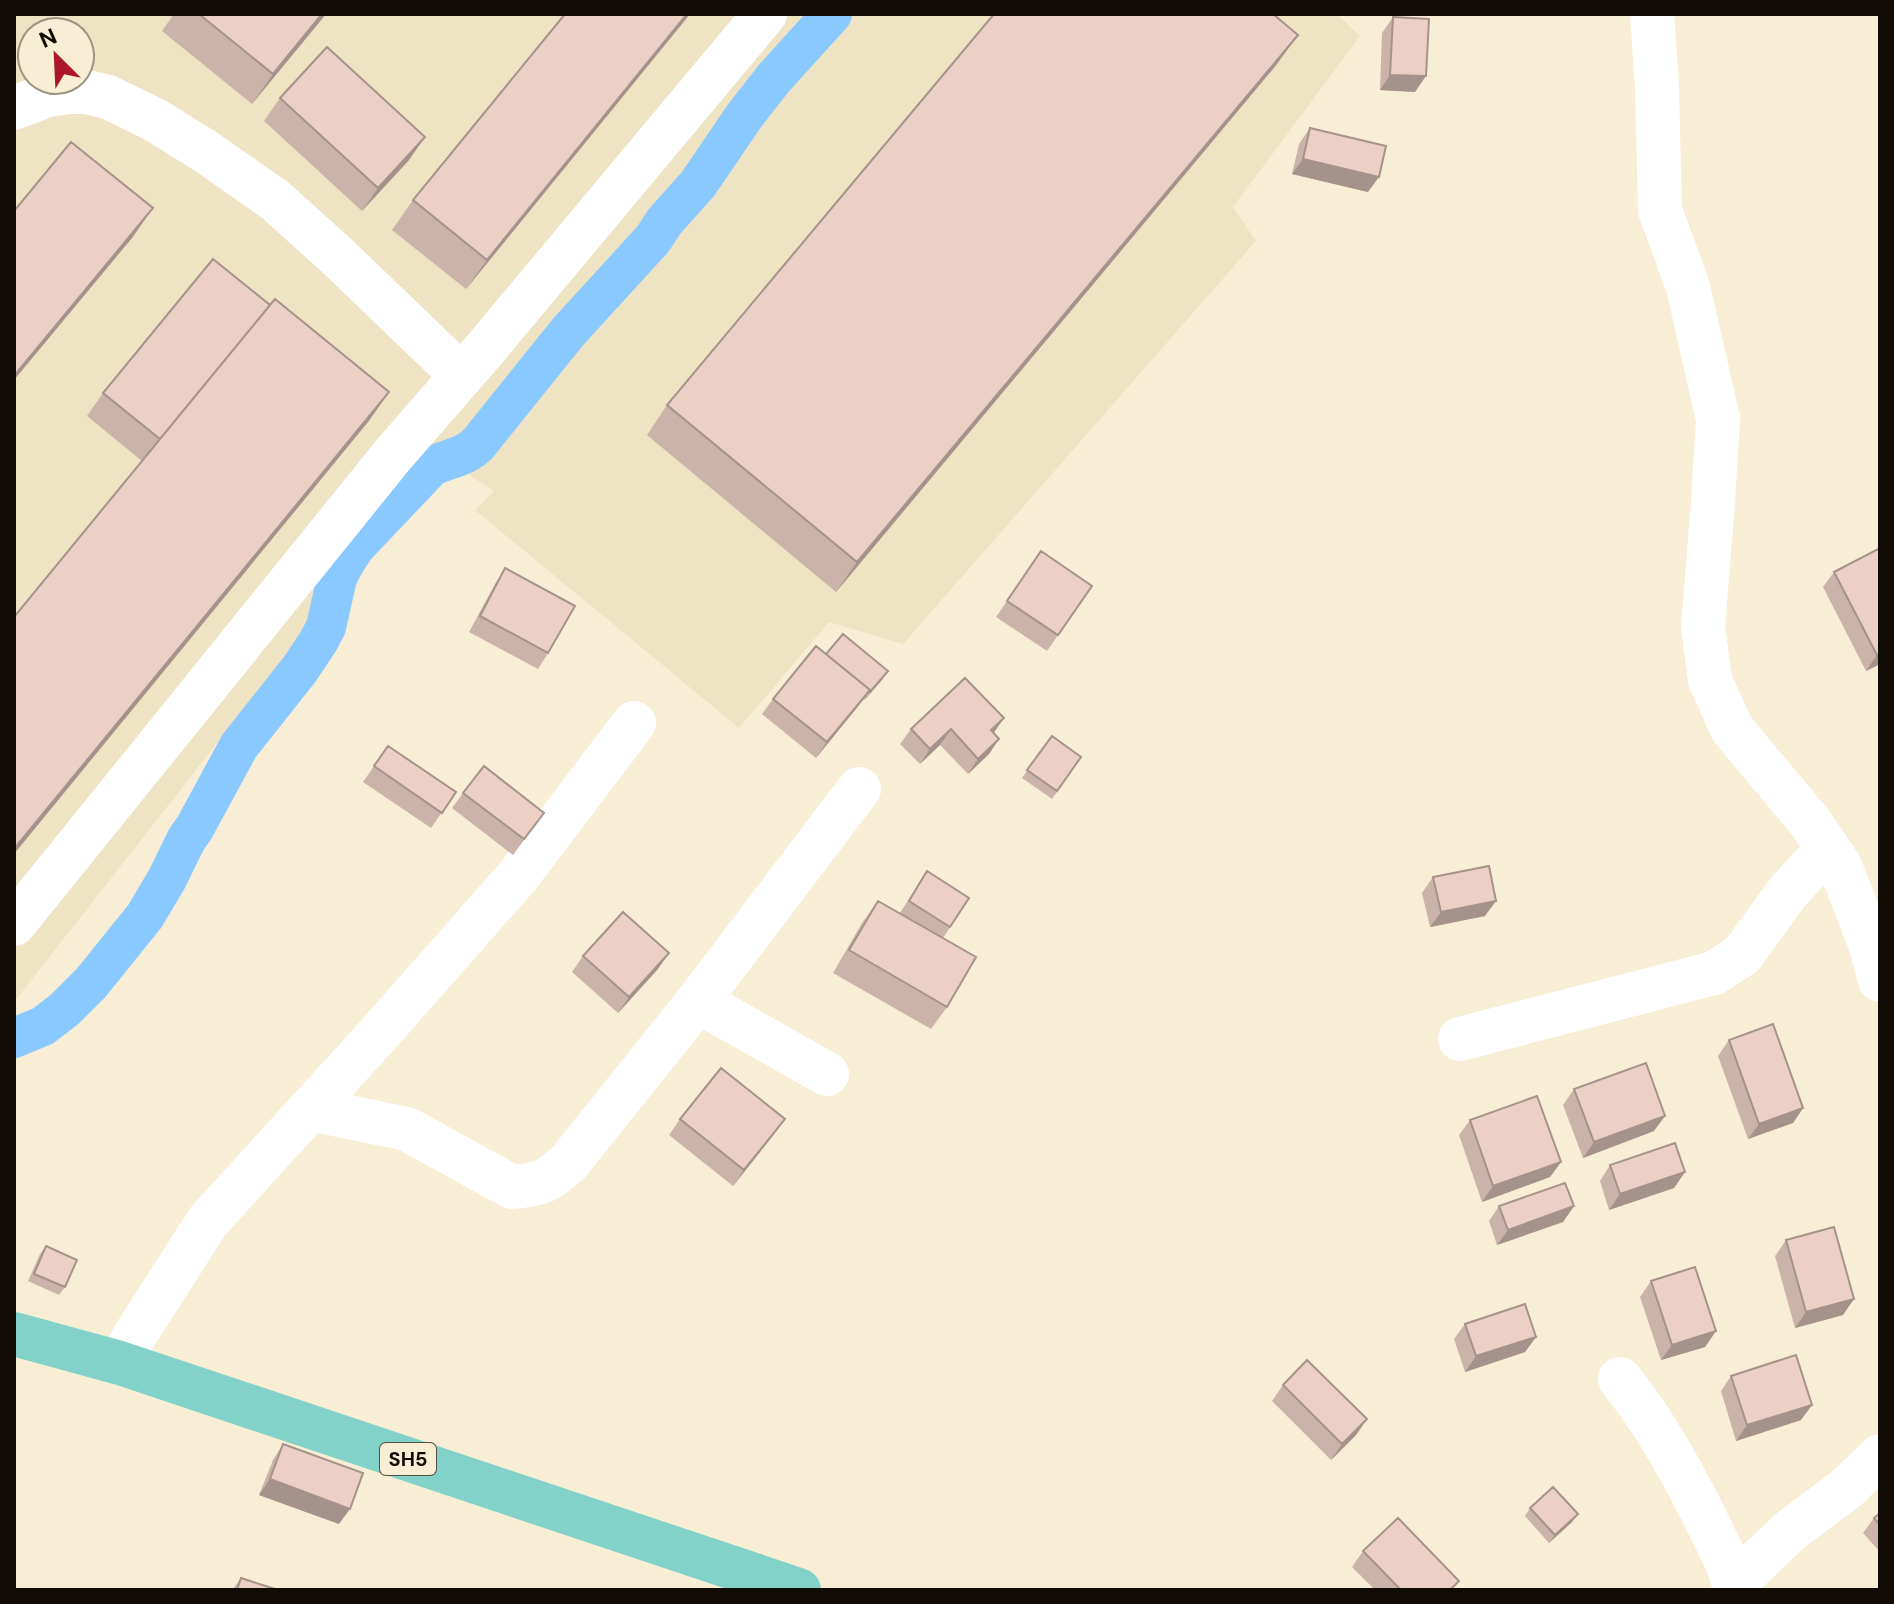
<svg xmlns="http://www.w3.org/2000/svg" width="1894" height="1604" font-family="'DM Sans',sans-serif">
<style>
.built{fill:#eee3c2;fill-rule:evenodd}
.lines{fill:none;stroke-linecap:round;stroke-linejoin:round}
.canal{stroke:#89c9ff;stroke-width:40}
.minor{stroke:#fff;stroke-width:44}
.major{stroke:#83d2ca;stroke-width:44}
.wall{fill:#cbb3a9}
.shaded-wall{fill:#a5928a}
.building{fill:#ecd0c5;stroke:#a5928a;stroke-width:2}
.labels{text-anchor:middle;stroke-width:6;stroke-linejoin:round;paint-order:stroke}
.shield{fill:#f8eed5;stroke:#565043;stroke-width:2}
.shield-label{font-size:20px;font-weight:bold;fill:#100c05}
</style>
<rect width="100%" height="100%" fill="#f8eed5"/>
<path class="built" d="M14 14H1337L1360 36 1233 207 1256 241 903 644 829 622 739 728 475 510 494 491 460 469 443 472 424 481 407 501 14 1002ZM32 32H80V80H32Z"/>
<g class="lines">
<path class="canal" d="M14 1038 43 1026 65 1009 91 983 145 916 167 879 186 840 195 827 239 746 300 669 318 642 326 627 337 578 344 564 355 547 431 467C448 458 464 458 478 444L568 332 653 239 664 222 698 184 745 115 774 78 832 14"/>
<path class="minor" d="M1652 14 1657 87 1660 210 1688 287 1718 419 1713 502 1703 627 1710 680 1732 729 1810 822 1840 866 1871 946 1880 980
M14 108 48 95 70 92H87L108 97 155 120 205 151 275 200 335 254 462 376
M14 924 392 456 485 349 765 14
M698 1001 827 1074
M1460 1039 1714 973 1742 955 1787 893 1828 848
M310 1109 407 1129 512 1187C540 1185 549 1181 569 1162L698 1001 859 789
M120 1363 135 1335 208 1221 375 1038 518 876 634 723
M1620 1379C1659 1428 1688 1482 1715 1538 1722 1553 1734 1573 1734 1590
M1734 1584 1791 1530 1847 1488 1880 1456"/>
<path class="major" d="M14 1334 120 1363 799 1590"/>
</g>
<path class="wall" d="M174 14H326L252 104 162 31Z
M565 14H690L466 289 392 230 413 200Z
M1393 17 1415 92 1380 90 1382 33Z
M1277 64 836 592 647 435 667 405Z
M280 98 409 160 362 211 264 121Z
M1310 128 1368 192 1292 174 1299 144Z
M270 305 389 392 368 422 142 461 87 416 103 393Z
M1041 551 1092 586 1047 651 996 617Z
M1880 553V664L1866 671 1823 587 1834 572Z
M505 568 548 653 538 669 469 632 495 584Z
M826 654 883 679 865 700 864 699 816 758 762 714 773 699Z
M965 678 994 733 999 739 989 754 968 774 940 745 920 764 900 744 911 729Z
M1052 736 1081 757 1052 799 1022 778Z
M388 746 456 792 431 828 363 782Z
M463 793 544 813 513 855 452 808Z
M927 871 969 898 943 938 947 1007 931 1029 833 973 862 923 878 901 900 913Z
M1433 877 1485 916 1430 927 1422 893Z
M583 956 658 969 618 1013 572 972Z
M1729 1040 1803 1108 1793 1123 1748 1139 1718 1056Z
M1574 1089 1654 1131 1583 1158 1563 1105Z
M680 1119 774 1134 733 1186 669 1135Z
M1470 1120 1561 1162 1550 1177 1482 1202 1459 1135Z
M1610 1165 1685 1172 1674 1188 1609 1210 1600 1181Z
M1499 1206H1574L1563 1222 1497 1245 1489 1221Z
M1786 1240 1843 1315 1795 1328 1775 1256Z
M46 1246 65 1287 59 1295 28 1281 40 1254Z
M1651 1281 1716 1331 1705 1347 1661 1360 1640 1297Z
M1465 1324 1536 1337 1525 1352 1465 1372 1454 1339Z
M1731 1376 1801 1420 1736 1441 1721 1391Z
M1283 1385 1367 1419 1356 1435 1331 1460 1272 1401Z
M283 1444 339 1524 259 1495 273 1460Z
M1530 1508 1572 1522 1549 1543 1525 1516Z
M1880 1513V1552L1863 1533 1874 1518Z
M1363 1551 1453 1590H1375L1352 1567Z
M241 1578 278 1590H232Z"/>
<path class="shaded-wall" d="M322 14H326L252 104 273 74Z
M687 14H690L466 289 487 260Z
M1298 35 1277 64 836 592 857 562Z
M1390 75 1426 76 1415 92 1380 90Z
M425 137 409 160 362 211 378 188Z
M1303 159 1379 177 1368 192 1292 174Z
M153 208 132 238 14 380V376Z
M389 392 368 422 14 854V849Z
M1880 654V664L1866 671 1877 655Z
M870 690 859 705 816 758 827 742Z
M1004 718 993 734 991 730Z
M951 729 940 745 920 764 930 749Z
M999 739 989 754 968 774 978 759Z
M1496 901 1485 916 1430 927 1441 912Z
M669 953 658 969 618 1013 629 997Z
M1803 1108 1793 1123 1748 1139 1759 1124Z
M1665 1116 1654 1131 1583 1158 1594 1142Z
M785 1119 774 1134 733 1186 744 1170Z
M1561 1162 1550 1177 1482 1202 1493 1186Z
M1685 1172 1674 1188 1609 1210 1620 1194Z
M1574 1206 1563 1222 1497 1245 1508 1230Z
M1854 1299 1843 1315 1795 1328 1806 1312Z
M1716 1331 1705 1347 1661 1360 1672 1345Z
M1536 1337 1525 1352 1465 1372 1476 1356Z
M1812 1405 1801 1420 1736 1441 1747 1425Z
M1367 1419 1356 1435 1331 1460 1342 1444Z
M270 1479 350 1509 339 1524 259 1495Z
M1578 1514 1572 1522 1549 1543 1555 1535Z"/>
<path class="building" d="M199 14H322L273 74Z
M565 14H687L487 260 413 200Z
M994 14H1273L1298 35 857 562 667 405Z
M1393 17 1429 19 1426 76 1390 75Z
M327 47 425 137 378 188 280 98Z
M1310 128 1386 146 1379 177 1303 159Z
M71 142 153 208 14 376V211Z
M213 259 270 305 160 439 103 393Z
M275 299 389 392 14 849V617Z
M1878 549 1880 553V654L1877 655 1834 572Z
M1041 551 1092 586 1058 635 1007 601Z
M505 568 575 606 548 653 480 616Z
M843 634 888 671 870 692 869 691 870 690 826 654Z
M816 646 870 690 827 742 773 699Z
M965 678 1004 718 991 730 999 739 978 759 951 729 930 749 911 729Z
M1052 736 1081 757 1057 791 1027 770Z
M388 746 456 792 442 813 374 766Z
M484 766 544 813 524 839 463 793Z
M1489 866 1496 901 1441 912 1433 877Z
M927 871 969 898 950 927 909 901Z
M878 901 976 957 947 1007 849 950Z
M623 912 669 953 629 997 583 956Z
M1773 1024 1803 1108 1759 1124 1729 1040Z
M1646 1063 1665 1116 1594 1142 1574 1089Z
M721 1068 785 1119 744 1170 680 1119Z
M1537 1096 1561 1162 1493 1186 1470 1120Z
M1675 1143 1685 1172 1620 1194 1610 1165Z
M1565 1183 1574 1206 1508 1230 1499 1206Z
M1834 1227 1854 1299 1806 1312 1786 1240Z
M46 1246 77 1260 65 1287 34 1274Z
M1695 1267 1716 1331 1672 1345 1651 1281Z
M1525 1304 1536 1337 1476 1356 1465 1324Z
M1796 1355 1812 1405 1747 1425 1731 1376Z
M1307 1360 1367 1419 1342 1444 1283 1385Z
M283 1444 363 1473 350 1509 270 1479Z
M1553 1487 1578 1514 1555 1535 1530 1508Z
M1880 1513V1525L1874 1518Z
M1398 1518 1459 1581 1450 1590H1401L1363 1551Z
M241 1578 278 1590H237Z"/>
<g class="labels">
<rect class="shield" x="380" y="1443" width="56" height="32" rx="6"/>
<g class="shield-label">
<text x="408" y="1466">SH5</text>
</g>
</g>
<rect width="1894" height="1604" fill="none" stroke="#100c05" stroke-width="32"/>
<g transform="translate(56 56) rotate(336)"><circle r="38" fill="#f8eed5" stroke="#9b9482" stroke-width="2"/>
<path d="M0-6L14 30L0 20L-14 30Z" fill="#ac1829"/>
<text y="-12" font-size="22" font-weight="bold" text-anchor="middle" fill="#100c05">N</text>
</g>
</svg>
